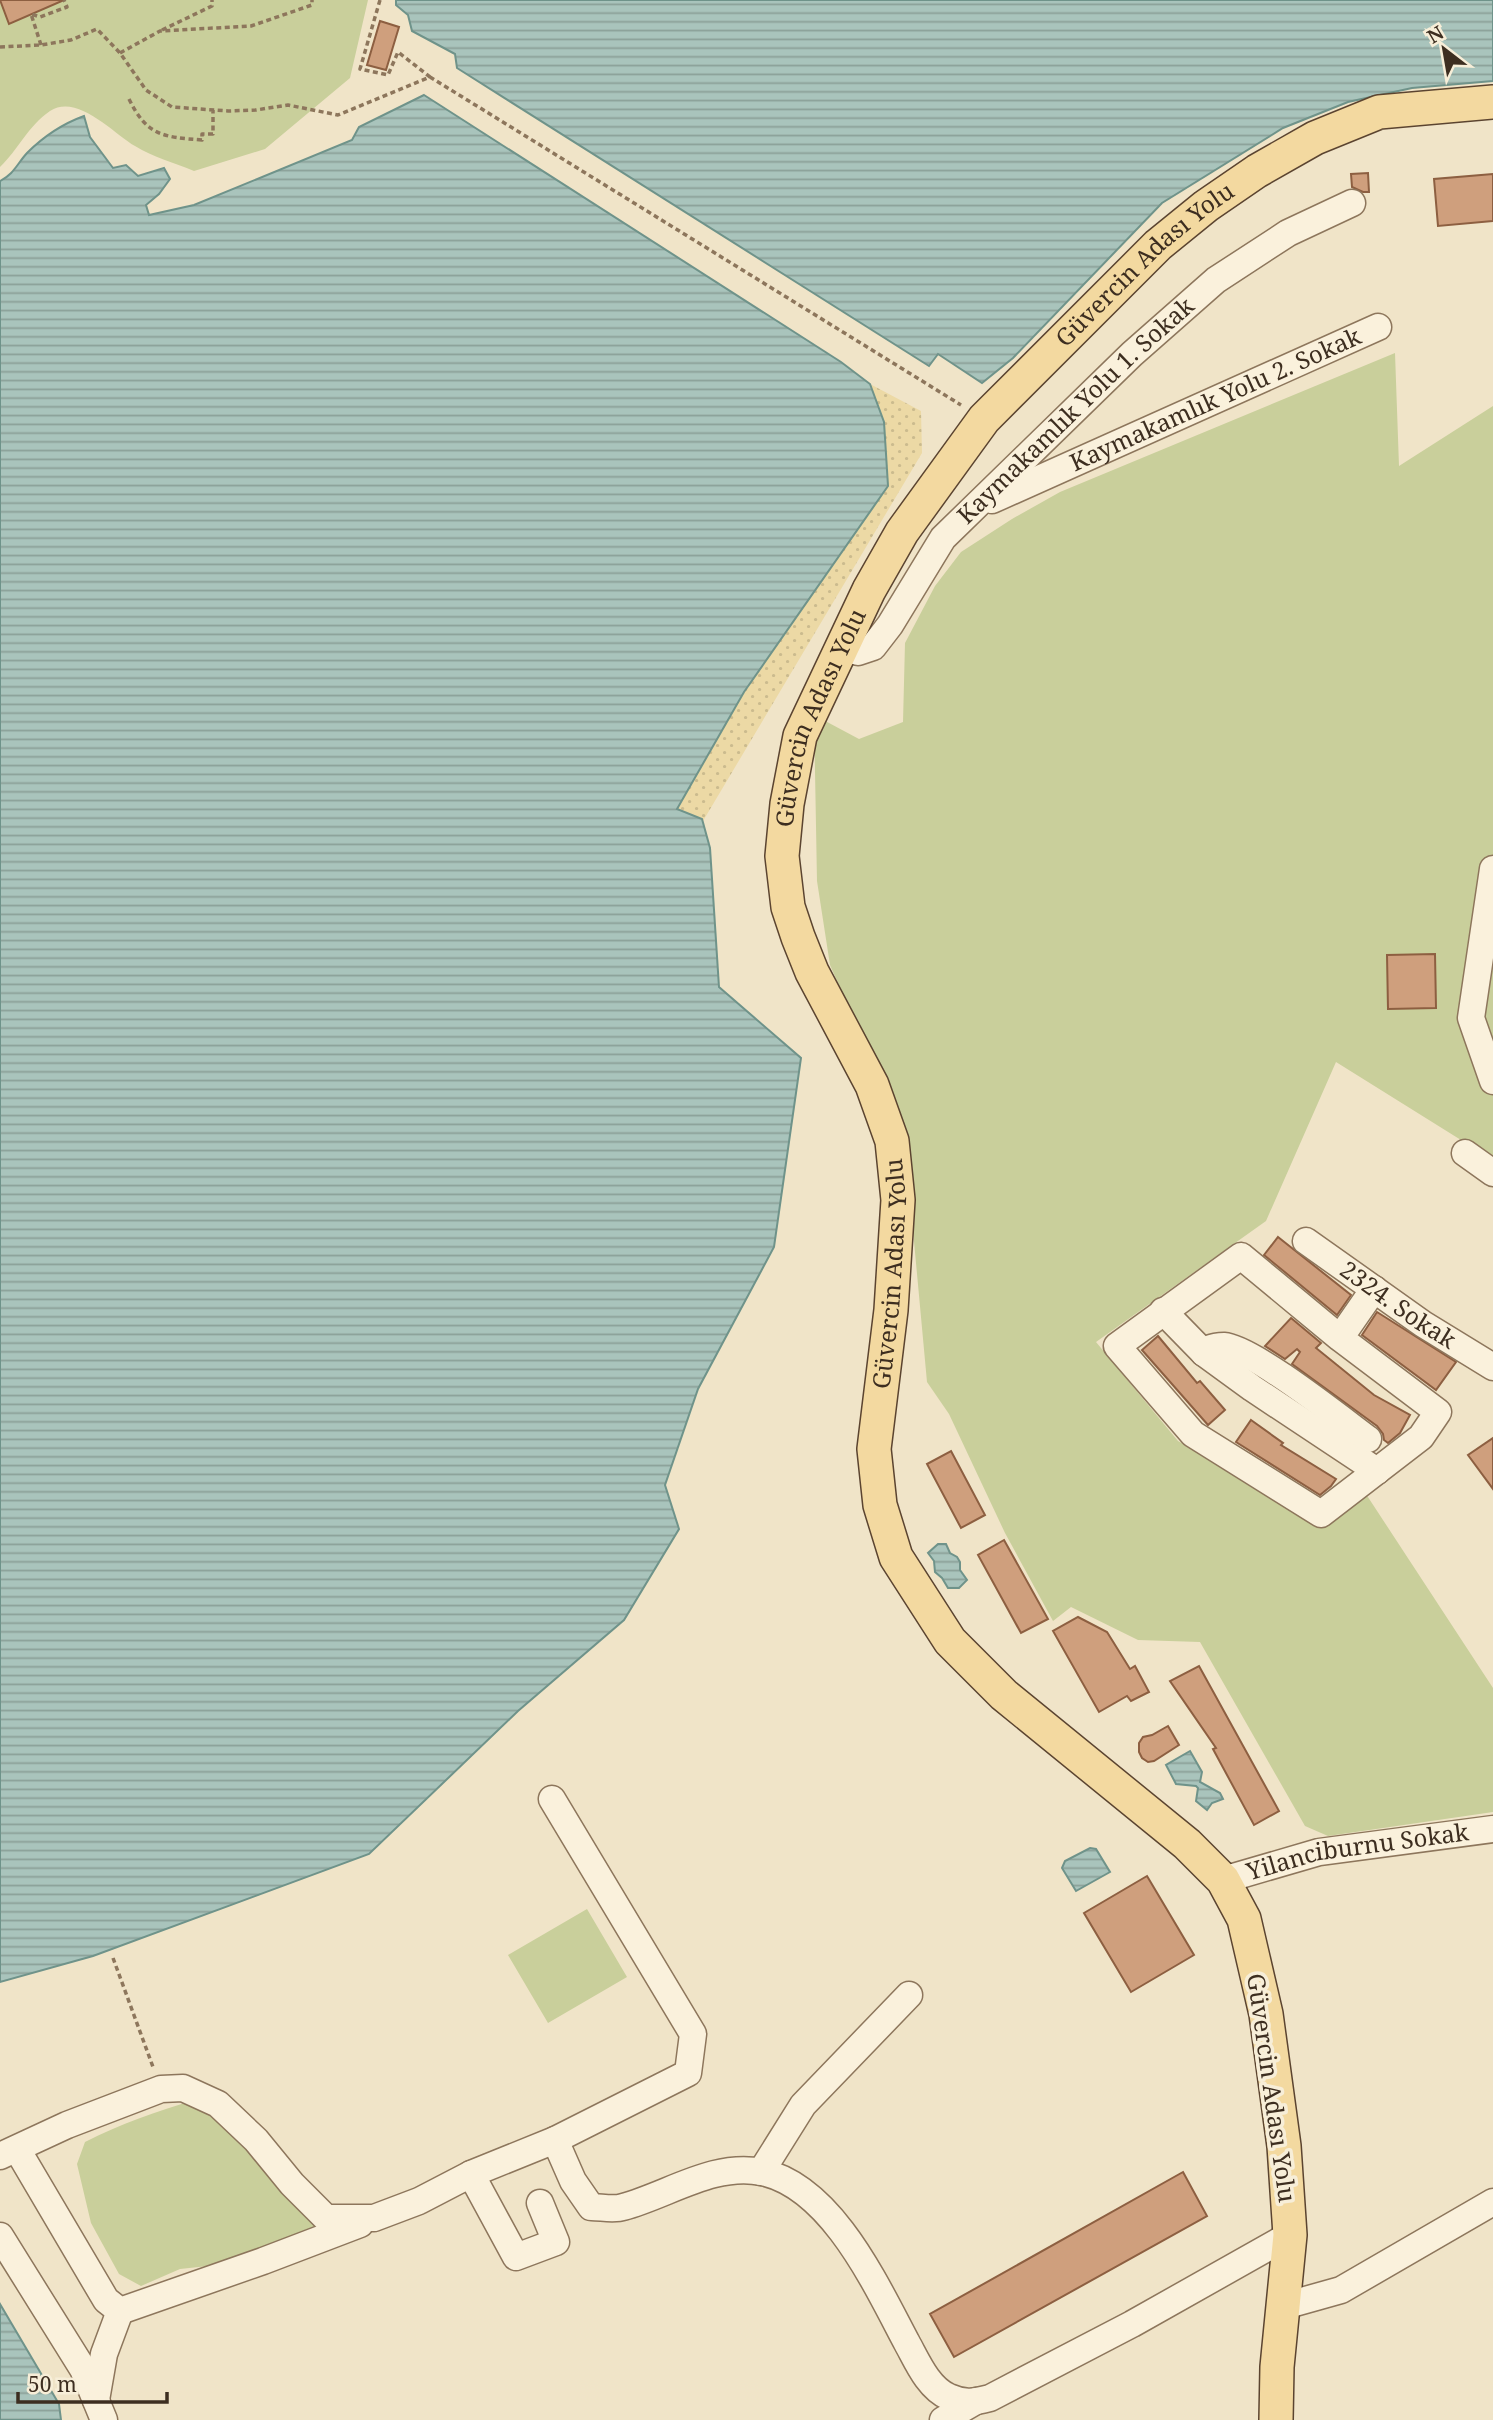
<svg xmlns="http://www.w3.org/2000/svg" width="1493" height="2420" font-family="'Noto Serif',serif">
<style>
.green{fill:#c9cf9b}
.sand{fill:url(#sand-dots)}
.water{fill:url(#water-rules);stroke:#6f938a;stroke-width:2}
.building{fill:#cf9f7d;stroke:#8d5f41;stroke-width:2}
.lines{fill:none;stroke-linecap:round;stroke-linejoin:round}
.minor-casing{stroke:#8d765c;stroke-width:29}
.major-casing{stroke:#5b4430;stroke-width:36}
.path{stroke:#8d765c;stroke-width:3.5;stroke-dasharray:5 3.5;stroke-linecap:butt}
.minor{stroke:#faf1dc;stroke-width:26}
.major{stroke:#f3d9a0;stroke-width:33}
.labels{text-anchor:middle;stroke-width:7;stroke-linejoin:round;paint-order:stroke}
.street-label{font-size:24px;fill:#3d2e20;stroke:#f7eed8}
</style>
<defs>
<pattern id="sand-dots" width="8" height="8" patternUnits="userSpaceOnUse" patternTransform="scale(1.75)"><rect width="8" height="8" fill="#ecd9a5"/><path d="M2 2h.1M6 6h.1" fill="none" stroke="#cbbb8e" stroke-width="1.8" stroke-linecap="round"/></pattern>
<pattern id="water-rules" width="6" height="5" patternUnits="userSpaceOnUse" patternTransform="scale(1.75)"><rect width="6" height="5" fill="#a9c4bc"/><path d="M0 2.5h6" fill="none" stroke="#8ba098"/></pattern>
</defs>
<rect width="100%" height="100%" fill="#f0e4c8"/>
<path class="green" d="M0 0H368L350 78 265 149 194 171C175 163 153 157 135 146 113 133 77 93 50 111 28 126 18 150 0 167Z
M1395 353 1399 466 1493 406V1160L1336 1062 1266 1221 1096 1342 1178 1441 1322 1523 1364 1491 1493 1688V1812L1328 1836 1305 1826 1200 1642 1138 1640 1071 1607 1053 1621 1005 1533 949 1414 927 1382 904 1133 830 965 817 881 814 715 859 739 903 722 905 643 935 586 961 552 1012 519 1060 492Z
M587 1909 627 1977 548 2023 508 1955Z
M195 2100 335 2226 236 2263 180 2269 141 2286 119 2274 91 2223 77 2164 85 2142C120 2124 157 2111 195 2100Z"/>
<path class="sand" d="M870 384 921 411 922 453 703 821 677 810 744 692 884 422Z"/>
<path class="water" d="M396 0H1493V81L1412 88 1348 102 1283 128 1162 203 1013 358 982 383 938 354 929 366 457 68 455 54 412 31 408 15 396 5Z
M424 95 841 362 870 384 884 422 888 486 744 692 677 809 702 819 710 848 719 987 801 1058 774 1247 698 1389 665 1485 679 1529 624 1620 518 1711 369 1854 93 1956 0 1982V181C14 174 17 164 27 153 44 136 62 124 84 116L90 137 113 168 126 165 138 176 164 168 170 179 159 194 146 205 149 215 194 205 352 140 359 127Z
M938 1544H946L950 1553 957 1557 960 1562V1570L967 1580 959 1588H948L942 1578 935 1572 934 1561 928 1553Z
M1190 1751 1202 1772 1200 1782 1220 1793 1223 1799 1212 1803 1207 1810 1196 1801 1198 1788 1196 1786 1176 1784 1166 1765Z
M1090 1848 1096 1849 1110 1872 1076 1891 1062 1868 1065 1861Z
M0 2304 59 2404 61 2420H0Z"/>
<path class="building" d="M0 0H64L9 24Z
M380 21 399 27 386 70 367 65Z
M1368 173 1369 192H1363L1352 187 1351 174Z
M1493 174V221L1438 226 1434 179Z
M1435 954 1436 1008 1388 1009 1387 955Z
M1278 1237 1351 1295 1337 1315 1264 1255Z
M1377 1312 1456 1362 1436 1390 1362 1335Z
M1291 1318 1321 1343 1316 1348 1374 1395 1410 1415 1400 1433 1388 1443 1384 1440 1383 1434 1377 1426 1292 1364 1300 1352 1297 1349 1285 1359 1265 1346Z
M1158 1336 1197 1383 1200 1381 1225 1410 1208 1425 1142 1350Z
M1251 1420 1283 1443 1281 1445 1336 1479 1331 1486 1320 1495 1236 1442Z
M1493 1438V1489L1468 1455Z
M951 1451 985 1515 961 1528 927 1464Z
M1004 1540 1048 1619 1021 1633 978 1555Z
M1078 1617 1107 1632 1130 1669 1135 1666 1149 1692 1131 1701 1127 1696 1099 1712 1053 1631Z
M1199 1666 1279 1811 1254 1825 1213 1749 1216 1748 1170 1681Z
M1168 1726 1179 1745 1154 1761 1148 1762 1142 1758 1139 1752V1743L1143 1737 1152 1735Z
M1147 1876 1194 1955 1131 1992 1084 1913Z
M1183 2172 1207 2216 954 2357 930 2314Z"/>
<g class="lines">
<defs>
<g id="minor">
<path id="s1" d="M992 500 1378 327"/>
<path id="s2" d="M842 648 858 652 873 647 890 625 943 538 1132 354 1216 280 1288 233 1352 203"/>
<path d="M1493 869 1471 1018 1493 1081"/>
<path d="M1465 1153 1493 1173"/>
<path id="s3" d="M1306 1241 1423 1324 1493 1367"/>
<path d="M1163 1311 1204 1353 1252 1388 1377 1471"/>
<path d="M1340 1338 1438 1412 1421 1437 1321 1514 1193 1434 1117 1346 1241 1256 1340 1338 1374 1289"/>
<path d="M1204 1353 1208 1349C1213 1347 1219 1346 1224 1346 1252 1348 1341 1419 1368 1439"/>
<path d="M552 1799 693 2034 688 2073 555 2140 573 2181 591 2207C601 2207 614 2210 623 2207 668 2195 714 2162 762 2172 832 2187 876 2285 907 2343 917 2361 928 2388 949 2397 964 2404 975 2402 990 2398L1132 2324 1290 2235"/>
<path id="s4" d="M1223 1880 1319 1852 1493 1829"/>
<path d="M17 2149 106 2300 120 2311 263 2261 360 2224"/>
<path d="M0 2156 67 2125 161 2089 183 2088 218 2104 256 2140 292 2184 326 2218H374L419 2201 471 2174"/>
<path d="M761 2172 803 2105 909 1995"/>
<path d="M540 2203 556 2242 516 2257 471 2174 555 2140"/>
<path d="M0 2236 83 2369 104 2420"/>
<path d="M1284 2306 1341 2290 1493 2202"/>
<path d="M96 2400 104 2354 120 2311"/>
<path d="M943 2420 976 2401"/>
</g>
<g id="major">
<path id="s5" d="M1276 2420 1277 2367 1290 2235 1284 2146 1266 2014 1244 1919 1223 1880 1187 1844 1004 1695 950 1641 896 1557 880 1505 874 1449 891 1310 898 1200 892 1141 872 1085 812 972 798 937 788 907 782 856 787 804 800 736 869 590 902 532 984 419 1158 245 1206 206 1257 171 1315 138 1379 112 1493 102"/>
</g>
</defs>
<use href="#minor" class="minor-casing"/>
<use href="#major" class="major-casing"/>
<path class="path" d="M380 0 360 69 388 75 398 52 430 77
M162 30 212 6V0
M41 45 31 14 40 17 67 7 64 0
M0 47 41 45 71 40 97 29 120 53 146 90 172 107 228 111 256 110 288 105 338 115 430 77 961 405
M120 53 160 31 251 26 312 5V0
M129 99C147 136 163 137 202 140V134H213V110
M113 1958 153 2067"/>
<use href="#minor" class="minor"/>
<use href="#major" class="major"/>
</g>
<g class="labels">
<g class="street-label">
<text dy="8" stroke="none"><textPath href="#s5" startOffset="2454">Güvercin Adası Yolu</textPath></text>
<text dy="8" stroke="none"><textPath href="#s1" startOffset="245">Kaymakamlık Yolu 2. Sokak</textPath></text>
<text dy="8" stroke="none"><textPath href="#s2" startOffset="346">Kaymakamlık Yolu 1. Sokak</textPath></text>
<text dy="8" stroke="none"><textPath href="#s5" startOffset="1886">Güvercin Adası Yolu</textPath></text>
<text dy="8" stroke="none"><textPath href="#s5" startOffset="1300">Güvercin Adası Yolu</textPath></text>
<text dy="8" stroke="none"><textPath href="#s3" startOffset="112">2324. Sokak</textPath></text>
<text dy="8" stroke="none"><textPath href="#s4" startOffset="138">Yilanciburnu Sokak</textPath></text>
<text transform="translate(1271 2088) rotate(82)" y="8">Güvercin Adası Yolu</text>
</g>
</g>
<g transform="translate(1444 49) rotate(329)" stroke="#f7eed8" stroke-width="5" paint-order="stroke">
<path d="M0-5L12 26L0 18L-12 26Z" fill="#3d2e20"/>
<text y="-10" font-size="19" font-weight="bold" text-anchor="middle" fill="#3d2e20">N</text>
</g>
<path d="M18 2392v10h149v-10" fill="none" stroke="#3d2e20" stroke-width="3.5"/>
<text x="28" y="2392" font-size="21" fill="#3d2e20" stroke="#f7eed8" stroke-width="5" paint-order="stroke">50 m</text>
</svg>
